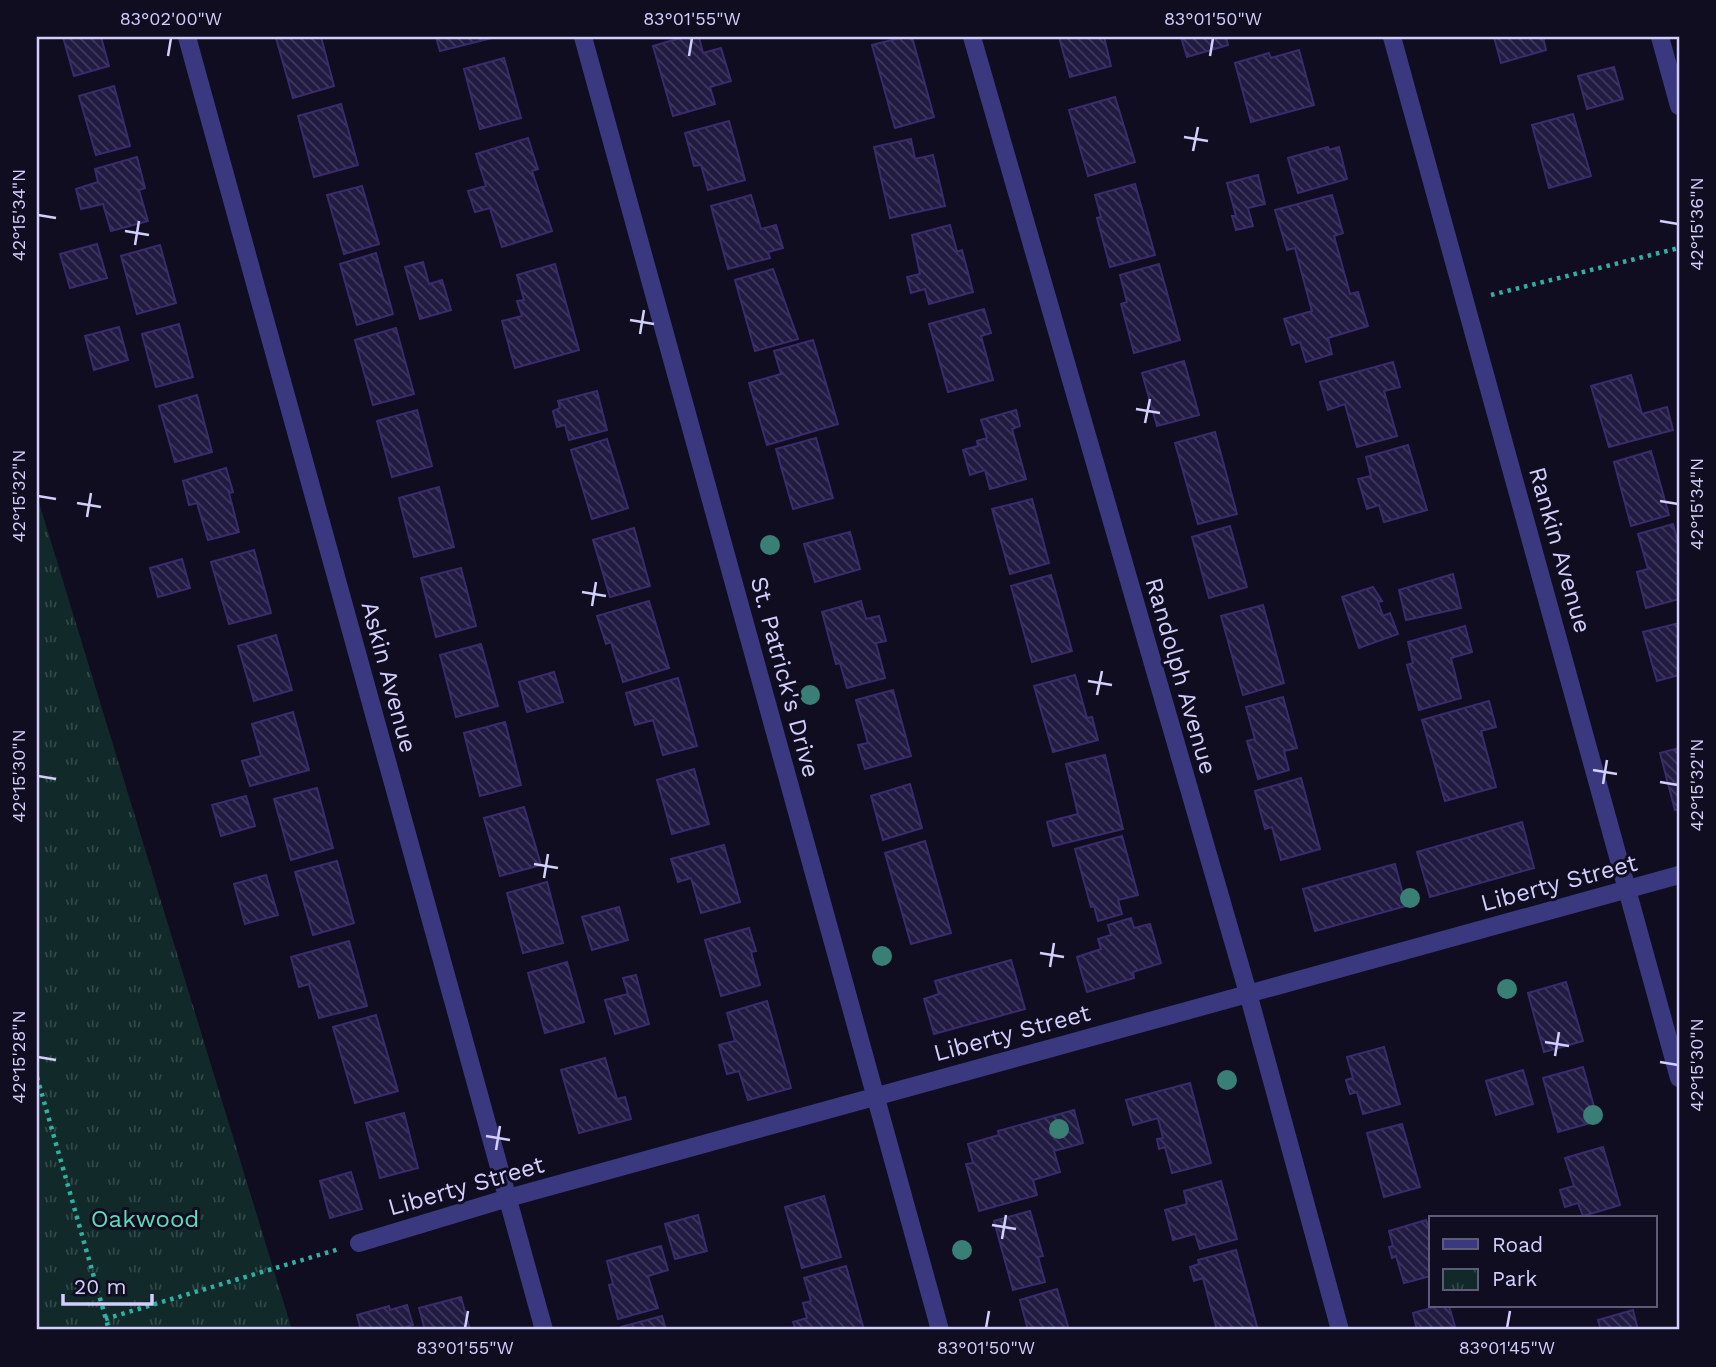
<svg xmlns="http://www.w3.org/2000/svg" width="1716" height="1367" font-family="'Work Sans',sans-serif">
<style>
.park{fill:url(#park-tufts)}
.building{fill:url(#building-back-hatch);stroke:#382c6d;stroke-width:2}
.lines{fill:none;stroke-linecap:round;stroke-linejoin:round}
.path{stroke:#30b0a5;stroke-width:4.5;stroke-dasharray:3.5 5;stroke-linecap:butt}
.lane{stroke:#3a397f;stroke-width:18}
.street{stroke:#3a397f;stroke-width:18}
.tree{fill:#3a7f75}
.ticks{fill:none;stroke:#d2cefe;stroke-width:2.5}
.labels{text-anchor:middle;stroke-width:6;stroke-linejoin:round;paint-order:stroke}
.street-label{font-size:24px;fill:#d2cefe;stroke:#100d21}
.park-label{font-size:24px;fill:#5cdcb9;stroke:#100d21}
.neatline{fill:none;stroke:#d2cefe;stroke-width:2.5}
.ticks-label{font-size:18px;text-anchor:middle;fill:#d2cefe}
</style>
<defs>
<pattern id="park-tufts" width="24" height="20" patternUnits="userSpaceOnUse" patternTransform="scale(1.75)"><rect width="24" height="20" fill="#112a29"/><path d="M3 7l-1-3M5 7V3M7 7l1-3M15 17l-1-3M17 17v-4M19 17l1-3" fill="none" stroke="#334849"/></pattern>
<pattern id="building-back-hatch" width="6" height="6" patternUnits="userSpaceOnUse" patternTransform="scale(1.75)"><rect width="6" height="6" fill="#211a41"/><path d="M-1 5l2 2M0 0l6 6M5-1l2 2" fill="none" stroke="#403a5e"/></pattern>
</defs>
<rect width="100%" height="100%" fill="#100d21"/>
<path class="park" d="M37 496 292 1330H37Z"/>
<path class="building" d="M63 37H101L109 66 74 76Z
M282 37H321L334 86 293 98 276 38Z
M436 37H496L440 51Z
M684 37H699L703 53 721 48 731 81 710 87 715 104 673 116 653 46Z
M904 37H912L934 117 895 128 872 45Z
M1059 37H1104L1111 66 1070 77Z
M1181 37H1226L1228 45 1187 57Z
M1494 37H1543L1546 50 1501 63Z
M1299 50 1314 105 1251 122 1235 63 1269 53 1271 58Z
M504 58 521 118 480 129 464 69Z
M1614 67 1623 99 1587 109 1578 76Z
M114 86 130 146 96 155 79 96Z
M1115 97 1135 162 1088 176 1069 110Z
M341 104 358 165 314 177 298 116Z
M1573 114 1591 176 1549 188 1532 125Z
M729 121 745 180 708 190 701 165 694 166 685 133Z
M528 138 538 169 532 171 552 231 502 247 490 208 475 212 468 191 486 186 476 154Z
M911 139 915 159 933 155 945 206 890 218 874 147Z
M1328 147 1329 150 1339 147 1347 179 1298 193 1288 158Z
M137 157 145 188 139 190 148 221 111 231 103 204 81 209 76 189 98 182 95 169Z
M1258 175 1265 204 1248 208 1253 226 1236 230 1232 216H1236L1227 183Z
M1135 184 1155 255 1110 267 1097 218 1101 217 1095 195Z
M362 186 379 244 344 254 327 195Z
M751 195 761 229 776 225 783 248 768 252 770 258 728 269 711 206Z
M1332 195 1343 233 1334 236 1350 294 1358 292 1368 326 1328 338 1332 354 1306 362 1300 342 1292 345 1284 319 1312 311 1295 248 1287 250 1275 210Z
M950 225 957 252 962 250 973 292 929 304 925 289 911 293 907 277 920 274 912 235Z
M97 244 107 278 70 288 60 254Z
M160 245 176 303 137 314 121 256Z
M376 253 393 314 357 325 340 264Z
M423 262 429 284 442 280 451 310 420 319 405 267Z
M555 264 579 350 515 368 502 321 522 316 517 301 524 300 517 275Z
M1159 264 1180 340 1134 353 1121 304 1127 302 1120 275Z
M773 269 798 339 755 351 735 280Z
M984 309 991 333 981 336 993 380 948 392 929 324Z
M179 324 193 377 156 387 142 334Z
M119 327 128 360 94 370 85 336Z
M396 328 414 394 373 405 355 340Z
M813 340 838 424 767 445 749 383 781 374 774 351Z
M1184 361 1199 415 1157 426 1142 373Z
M1393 362 1400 387 1384 391 1397 436 1357 447 1345 404 1328 410 1320 382Z
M1631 375 1642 414 1667 407 1673 430 1609 447 1591 386Z
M597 391 607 430 569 440 565 425 557 427 553 411 560 408 558 401Z
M197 395 212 452 175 462 159 406Z
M417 410 432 466 392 477 377 421Z
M1016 410 1020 426 1012 429 1026 479 990 489 985 470 970 475 963 450 978 446 977 441 987 438 981 420Z
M1215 432 1237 514 1198 524 1175 443Z
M816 438 833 498 793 509 776 449Z
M607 439 628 508 592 519 571 450Z
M1408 445 1427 510 1384 522 1379 505 1367 509 1358 479 1371 476 1366 457Z
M1651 451 1669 515 1631 526 1614 462Z
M226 468 233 492 229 493 239 532 208 540 197 503 189 505 183 481Z
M439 487 454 547 414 557 399 498Z
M1032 499 1049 563 1010 574 992 509Z
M1673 524 1679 547V599L1646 608 1637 572 1648 569 1638 534Z
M1230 526 1247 587 1209 598 1192 537Z
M634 528 650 586 610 597 593 540Z
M850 532 860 569 815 582 804 544Z
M254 550 271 613 229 624 211 562Z
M182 559 190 588 158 597 150 568Z
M461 568 476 626 436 637 421 578Z
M1453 574 1461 608 1406 620 1399 590Z
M1051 575 1072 651 1032 662 1011 586Z
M1373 587 1382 601 1378 602 1383 616 1390 613 1398 634 1359 648 1342 597Z
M649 601 669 668 623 682 611 642 606 644 597 616Z
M861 601 866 619 879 616 886 641 876 643 885 678 847 688 840 663 836 664 822 612Z
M1263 605 1284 683 1243 695 1221 616Z
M1679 623V675L1657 681 1643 632Z
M1465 626 1472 652 1451 658 1461 698 1419 710 1407 665 1413 663 1408 642Z
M276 635 292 690 254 701 238 646Z
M481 644 498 706 456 717 440 655Z
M554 672 563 702 527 712 519 682Z
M1075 675 1087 718 1092 717 1098 740 1053 752 1034 686Z
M678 678 697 746 663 755 653 720 635 725 626 693Z
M893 690 911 756 865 769 858 745 868 743 856 700Z
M1283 697 1297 748 1284 751 1289 770 1258 779 1247 741 1255 739 1246 707Z
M1489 701 1496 727 1481 731 1496 787 1445 801 1422 720Z
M293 712 309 770 250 786 242 761 261 756 252 724Z
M505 722 521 785 480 796 464 733Z
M1679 748V809L1675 810 1660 753Z
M1105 755 1123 829 1053 846 1047 822 1078 814 1066 764Z
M694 769 709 824 672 834 657 780Z
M1301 778 1320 849 1281 860 1272 827 1265 829 1255 791Z
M910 784 922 828 883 840 871 796Z
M317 788 333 848 291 860 274 799Z
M246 796 255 826 221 836 212 805Z
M524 807 541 865 500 876 484 818Z
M1522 822 1534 868 1430 897 1417 852Z
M1122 836 1138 895 1118 900 1122 914 1098 921 1094 906 1091 907 1075 849Z
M925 841 951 933 911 944 885 853Z
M724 845 740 902 701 913 691 878 678 882 671 859Z
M337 861 354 923 313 935 295 872Z
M1395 864 1406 906 1315 931 1303 889Z
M266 875 278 915 245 924 234 884Z
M547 882 563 943 523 953 507 893Z
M619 907 628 940 592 950 582 917Z
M1131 918 1134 928 1150 924 1161 963 1133 972 1134 978 1087 992 1077 957 1101 949 1098 939 1111 935 1108 925Z
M749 928 756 951 751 952 760 985 721 996 705 940Z
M349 941 367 1006 319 1018 309 984 299 987 291 957Z
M1011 960 1025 1009 934 1034 924 999 939 994 935 981Z
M567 962 584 1022 545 1033 528 973Z
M636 975 649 1024 615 1034 605 1000 628 994 623 978Z
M1566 982 1583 1041 1544 1052 1528 993Z
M767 1001 791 1088 748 1100 739 1071 727 1074 719 1045 735 1041 727 1013Z
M376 1015 398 1091 355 1103 333 1027Z
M1384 1047 1400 1104 1363 1114 1357 1092 1350 1094 1346 1080 1353 1078 1347 1057Z
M605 1058 617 1099 625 1097 631 1119 579 1133 561 1070Z
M1583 1067 1598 1121 1558 1132 1543 1078Z
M1523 1070 1533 1104 1496 1115 1486 1081Z
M1190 1083 1211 1163 1172 1173 1165 1147 1159 1149 1157 1139 1163 1138 1158 1118 1133 1125 1126 1100Z
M1074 1110 1083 1143 1054 1151 1060 1172 1033 1180 1037 1195 979 1211 966 1164 973 1163 968 1144 999 1135 998 1131Z
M404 1113 418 1168 380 1178 366 1123Z
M1402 1124 1420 1187 1384 1197 1367 1133Z
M1603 1147 1620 1205 1583 1216 1578 1203 1565 1207 1560 1190 1574 1186 1565 1158Z
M351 1172 362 1209 330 1218 320 1181Z
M1221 1181 1237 1239 1200 1249 1195 1234 1173 1240 1165 1210 1187 1204 1184 1191Z
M824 1196 841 1257 802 1268 785 1207Z
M1030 1211 1043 1256 1038 1257 1045 1282 1013 1290 994 1221Z
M698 1215 707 1251 675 1259 665 1224Z
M1426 1220 1431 1236V1276L1404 1283 1396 1256 1392 1258 1389 1247 1393 1246 1389 1231Z
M661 1246 668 1270 648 1276 658 1308 618 1319 609 1285 613 1284 607 1261Z
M1236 1250 1258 1330H1217L1203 1278 1194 1281 1190 1267 1199 1264 1198 1260Z
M846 1266 864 1330H796L793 1322 807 1318 803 1303 811 1301 804 1278Z
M1057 1289 1069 1330H1028L1020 1300Z
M461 1297 470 1330H425L419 1308Z
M407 1305 413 1325 397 1330H361L357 1315 389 1306 390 1310Z
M1439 1306H1449L1456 1330H1417L1413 1313Z
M1633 1310 1638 1330H1601L1598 1320Z
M662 1316 666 1330H622L621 1327Z"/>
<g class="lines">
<path class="path" d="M1491 295 1679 248
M37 1077 109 1330
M105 1319 339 1249"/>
<path class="lane" d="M1660 37 1679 106"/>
<path class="street" d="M187 37 544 1330
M583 37 940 1330
M972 37 1248 993 1340 1330
M1392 37 1679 1078
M359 1243 508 1198 1679 875"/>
</g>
<g class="tree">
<circle cx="770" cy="545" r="10"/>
<circle cx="810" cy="695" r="10"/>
<circle cx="1410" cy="898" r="10"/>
<circle cx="882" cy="956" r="10"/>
<circle cx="1507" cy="989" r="10"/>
<circle cx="1227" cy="1080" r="10"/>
<circle cx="1593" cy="1115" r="10"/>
<circle cx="1059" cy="1129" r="10"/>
<circle cx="962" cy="1250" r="10"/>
</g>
<path class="ticks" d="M168 56 171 38M689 56 692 38M1210 56 1213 38M1184 137 1208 141M1193 151 1198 127M38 215 56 218M1660 221 1678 224M125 231 149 235M135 245 139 221M630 320 654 324M640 334 644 310M1136 409 1160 413M1145 423 1150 399M38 496 56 499M1660 501 1678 504M77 503 101 507M87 517 91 493M582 592 606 596M592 606 596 582M1088 681 1112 685M1097 695 1102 671M1593 770 1617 774M38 776 56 779M1660 782 1678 785M1603 784 1607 760M534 864 558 868M544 878 548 854M1040 953 1064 957M1050 967 1054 943M1545 1042 1569 1046M1555 1056 1559 1032M38 1057 56 1060M1660 1062 1678 1065M486 1136 510 1140M496 1150 500 1126M992 1225 1016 1229M1002 1239 1006 1215M465 1328 468 1311M986 1328 989 1311M1507 1328 1510 1311"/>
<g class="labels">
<g class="street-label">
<text transform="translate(1560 550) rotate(74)" y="8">Rankin Avenue</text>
<text transform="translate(1181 676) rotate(74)" y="8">Randolph Avenue</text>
<text transform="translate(389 677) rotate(75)" y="8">Askin Avenue</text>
<text transform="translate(785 677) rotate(75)" y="8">St. Patrick's Drive</text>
<text transform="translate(1559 883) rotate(-15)" y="8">Liberty Street</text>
<text transform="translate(1012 1033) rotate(-15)" y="8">Liberty Street</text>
<text transform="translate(466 1186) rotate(-16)" y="8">Liberty Street</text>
</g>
<g class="park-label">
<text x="145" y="1227">Oakwood</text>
</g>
</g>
<rect width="1716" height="1367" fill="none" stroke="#100d21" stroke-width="77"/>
<rect x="1429" y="1216" width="228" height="91" fill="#100d21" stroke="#5e5a79" stroke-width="2"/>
<rect x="1443" y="1239" width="35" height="10" fill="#3a397f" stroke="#5e5a79" stroke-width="2"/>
<text x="1492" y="1252" font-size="21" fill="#d2cefe">Road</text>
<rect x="1443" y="1269" width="35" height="21" fill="url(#park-tufts)" stroke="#5e5a79" stroke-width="2"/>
<text x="1492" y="1286" font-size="21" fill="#d2cefe">Park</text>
<path d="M63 1294v10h89v-10" fill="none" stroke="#d2cefe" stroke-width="3.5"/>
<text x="74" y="1294" font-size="21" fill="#d2cefe" stroke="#100d21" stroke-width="5" paint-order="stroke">20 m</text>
<rect x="38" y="38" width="1640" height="1290" class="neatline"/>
<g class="ticks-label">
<text x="171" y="25">83°02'00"W</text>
<text x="692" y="25">83°01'55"W</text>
<text x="1213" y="25">83°01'50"W</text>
<text transform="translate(19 215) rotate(-90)" y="6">42°15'34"N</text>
<text transform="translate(1697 224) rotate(-90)" y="6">42°15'36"N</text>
<text transform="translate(19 496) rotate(-90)" y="6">42°15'32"N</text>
<text transform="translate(1697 504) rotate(-90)" y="6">42°15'34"N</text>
<text transform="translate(19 776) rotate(-90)" y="6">42°15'30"N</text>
<text transform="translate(1697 785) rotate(-90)" y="6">42°15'32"N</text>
<text transform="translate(19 1057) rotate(-90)" y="6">42°15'28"N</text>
<text transform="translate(1697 1065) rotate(-90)" y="6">42°15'30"N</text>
<text x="465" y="1354">83°01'55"W</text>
<text x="986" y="1354">83°01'50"W</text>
<text x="1507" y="1354">83°01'45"W</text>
</g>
</svg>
